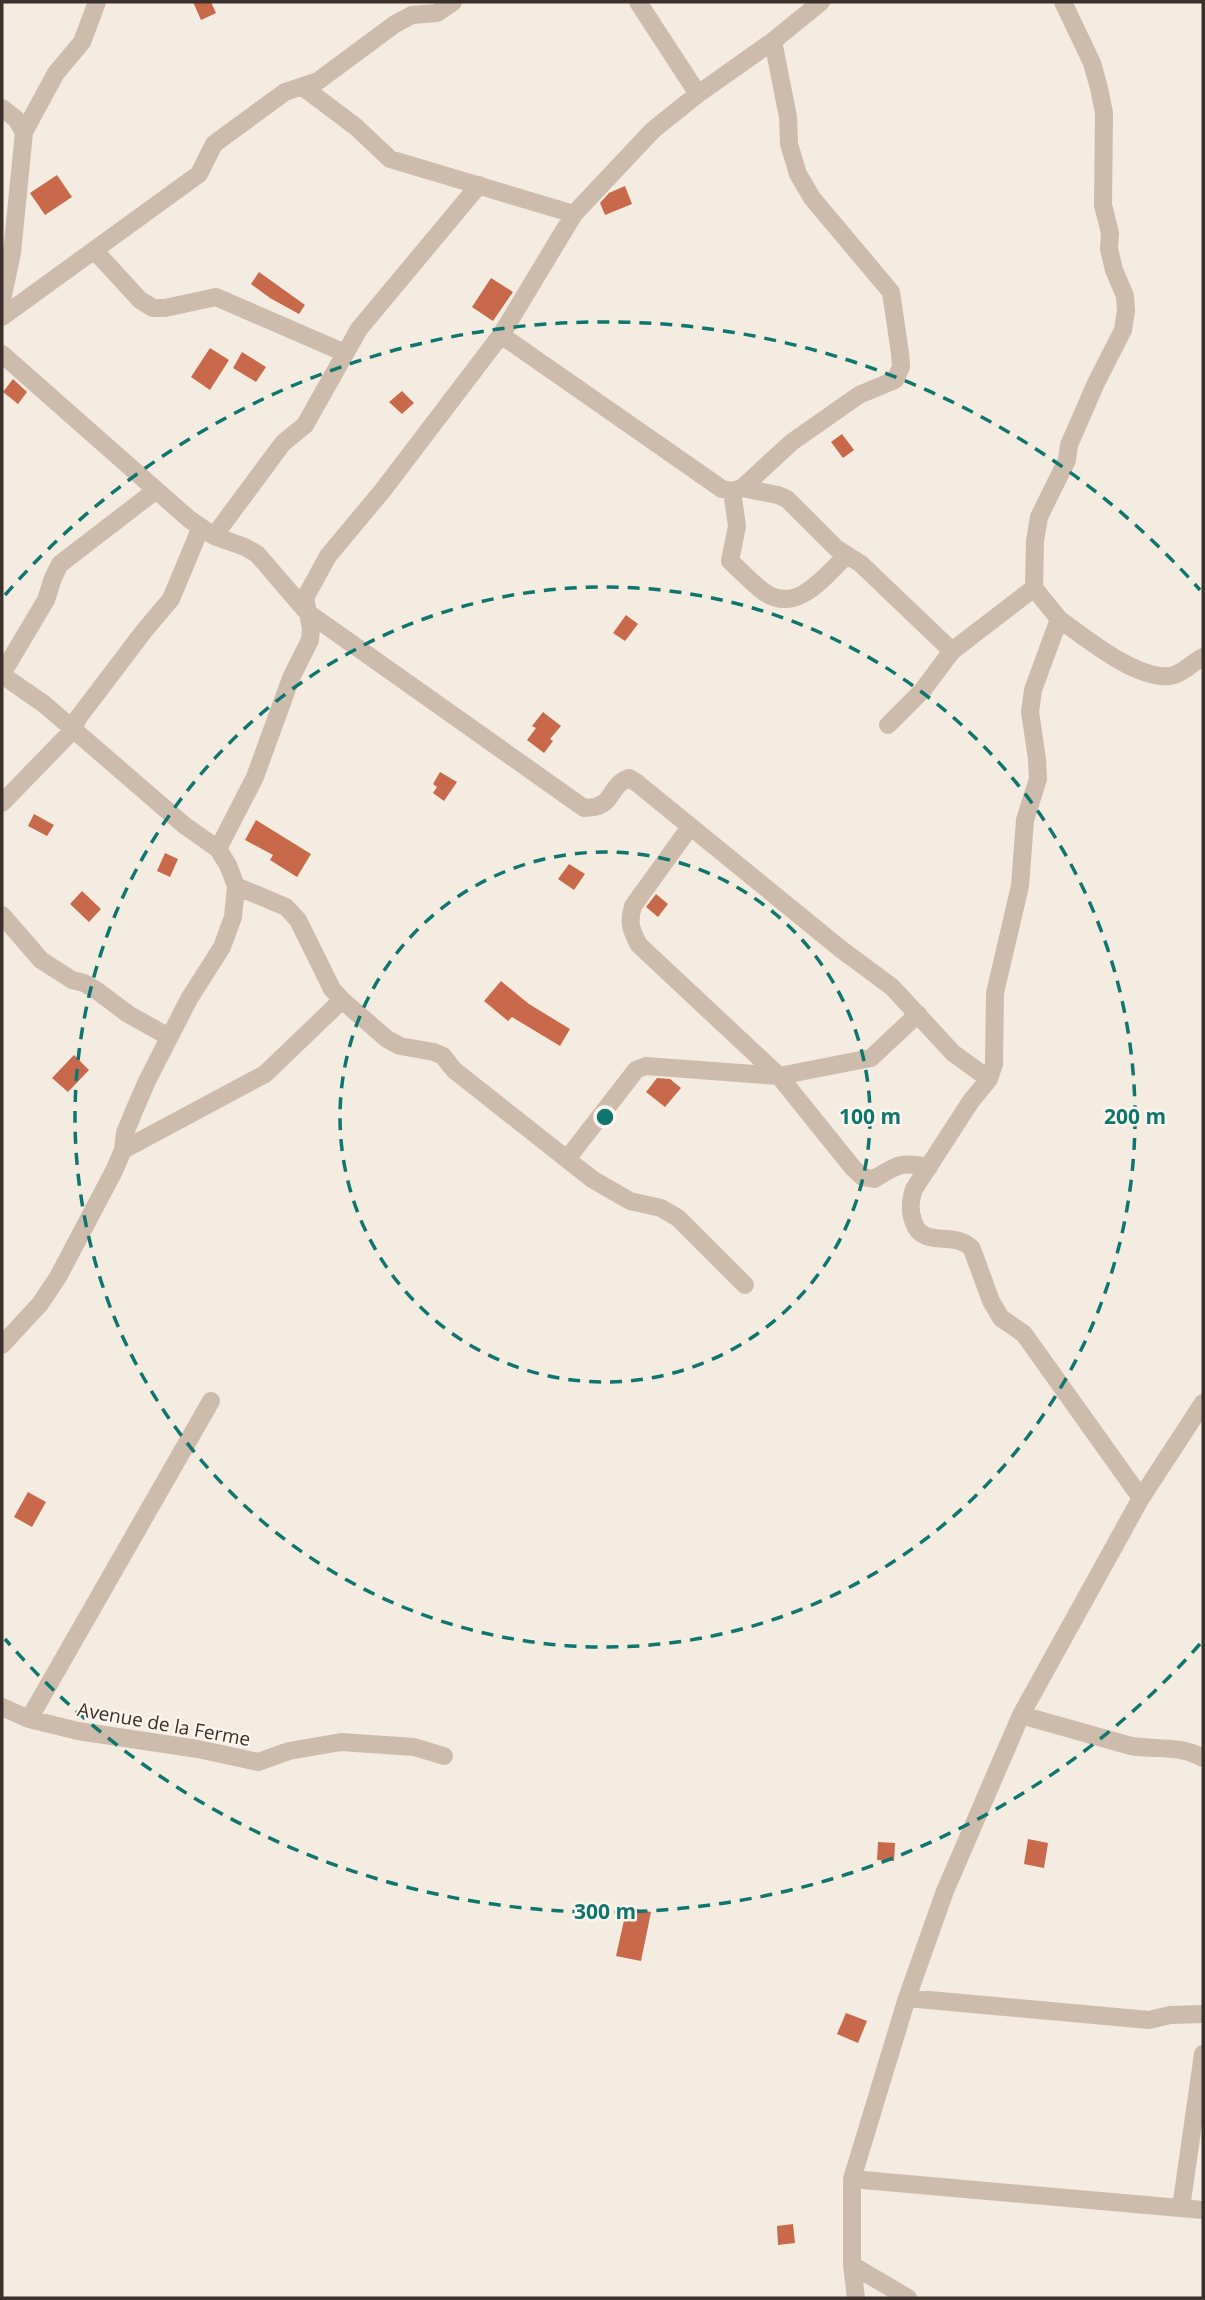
<svg xmlns="http://www.w3.org/2000/svg" width="1205" height="2300" font-family="'Open Sans',sans-serif">
<style>
.building{fill:#c8694b}
.lines{fill:none;stroke-linecap:round;stroke-linejoin:round}
.street{stroke:#cdbbac;stroke-width:18}
.ring{fill:none;stroke:#0f766e;stroke-width:3.5;stroke-dasharray:12 9}
.labels{text-anchor:middle;stroke-width:5;stroke-linejoin:round;paint-order:stroke}
.street-label{font-size:19px;fill:#3b302b;stroke:#fbf5ee}
.centre{fill:#0f766e;stroke:#fbf5ee;stroke-width:3.5}
.ring-label{font-size:21px;text-anchor:middle;font-weight:bold;fill:#0f766e;stroke:#fbf5ee;stroke-width:5;stroke-linejoin:round;paint-order:stroke}
</style>
<rect width="100%" height="100%" fill="#f4ebe1"/>
<path class="building" d="M193 2H211L216 13 201 20Z
M57 175 72 197 45 215 30 193Z
M625 186 632 204 605 215 600 203 609 193Z
M259 272 305 305 299 314 270 298 251 284Z
M491 278 513 292 493 321 472 307Z
M210 348 229 360 210 390 191 377Z
M242 352 266 367 256 382 233 368Z
M13 379 27 392 18 404 3 392Z
M402 391 414 403 402 414 389 402Z
M842 434 854 450 843 458 831 442Z
M626 615 638 624 625 641 613 633Z
M543 712 561 726 550 739 553 741 544 753 527 740 536 728 532 726Z
M440 772 457 782 444 801 433 793 437 787 433 784Z
M34 814 54 825 47 836 28 826Z
M256 820 311 854 297 877 270 860 273 855 245 840Z
M165 853 178 859 170 877 157 871Z
M569 864 585 874 574 890 558 879Z
M82 891 101 909 89 922 70 904Z
M656 894 668 904 658 917 646 907Z
M501 981 529 1004 570 1029 560 1046 512 1017 508 1021 484 1001Z
M74 1055 89 1070 68 1092 52 1078Z
M657 1078 670 1079 681 1088 665 1107 646 1092Z
M28 1492 46 1502 32 1527 14 1517Z
M1028 1839 1048 1843 1044 1868 1024 1864Z
M878 1842 895 1843 894 1861 877 1860Z
M627 1907 651 1912 641 1961 616 1956Z
M846 2013 867 2021 858 2043 837 2034Z
M793 2224 795 2243 778 2245 777 2226Z"/>
<g class="lines">
<path class="street" d="M638 2 698 94
M1063 2 1092 63 1099 88 1104 113 1103 205 1110 233 1109 249 1114 270 1125 296 1126 311 1123 330 1096 383 1069 445 1067 460 1039 517 1035 541 1034 588 1059 619 1033 690 1030 712 1037 759 1038 779 1025 820 1020 886 995 993 994 1064 989 1079 971 1101 914 1189C910 1201 909 1211 914 1223 923 1249 956 1230 972 1249L991 1301 1001 1318 1024 1334 1141 1498
M303 87 356 127 390 159 574 214
M2 108 16 119 24 132 12 253 2 300
M24 132 56 73 82 42 97 2
M94 250 140 300 153 308H165L216 297 345 353
M2 317 199 174 214 144 285 92 318 81 395 24 412 15 437 13 453 2
M501 335 722 489 732 491 742 488 792 442 859 395 895 380 901 367 900 353 891 292 812 198 798 174 789 144 788 117 773 41
M2 354 189 519 214 536 245 547 257 554 307 612 584 808C616 808 606 787 629 778L637 783 842 950 892 987 953 1053 989 1079
M742 488 778 495 787 499 836 548 861 564 952 651
M732 491 737 526 730 561C741 571 752 583 764 592 797 615 825 576 847 555
M214 536 283 443 305 425 359 329 479 185
M1059 619C1086 638 1136 680 1170 676 1181 675 1193 662 1203 657
M2 674 46 600 53 578 60 564 155 491
M2 675 44 704 184 825 218 849
M888 725 922 691 952 651 1034 588
M2 803 73 730 78 718 144 631 171 599 201 527
M690 827 633 906C628 923 631 930 639 945L779 1076 853 1168 863 1177 874 1179C897 1165 901 1161 929 1167
M236 886 286 907 298 920 332 989 342 1000 387 1039 400 1046 434 1052 443 1056 454 1070 592 1179 630 1201 661 1208 678 1218 745 1285
M2 915 41 960 72 980 84 983 96 990 128 1014 169 1037
M123 1150 265 1074 342 1000
M567 1159 636 1070 646 1066 779 1076 871 1058 918 1014
M2 1345 40 1304 58 1277 114 1171 123 1150 125 1133 134 1111 147 1081 189 999 222 947 233 917 236 886 228 865 218 849 255 777 291 678 310 640 311 628 305 598 328 556 383 490 501 335 574 214 653 130 698 94 773 41 821 2
M2 1707 29 1719 78 1731 198 1749 258 1762 289 1751 341 1742 414 1747 444 1756
M1021 1715 1131 1746C1157 1750 1180 1745 1203 1758
M29 1719 211 1401
M907 1998 1149 2020 1170 2015 1203 2014
M852 2179 1203 2210
M1181 2208 1203 2054
M852 2265 908 2298
M856 2298 852 2265V2179L907 1998 945 1891 1021 1715 1141 1498 1203 1403"/>
</g>
<g class="ring">
<circle cx="605" cy="1117" r="265"/>
<circle cx="605" cy="1117" r="530"/>
<path d="M1200 1644A795 795 0 0 1 5 1639M5 595A795 795 0 0 1 1200 590"/>
</g>
<g class="labels">
<g class="street-label">
<text transform="translate(164 1724) rotate(10)" y="7">Avenue de la Ferme</text>
</g>
</g>
<circle cx="605" cy="1117" r="10" class="centre"/>
<g class="ring-label">
<text x="870" y="1124">100 m</text>
<text x="1135" y="1124">200 m</text>
<text x="605" y="1919">300 m</text>
</g>
<rect width="1205" height="2300" fill="none" stroke="#3b302b" stroke-width="7"/>
</svg>
